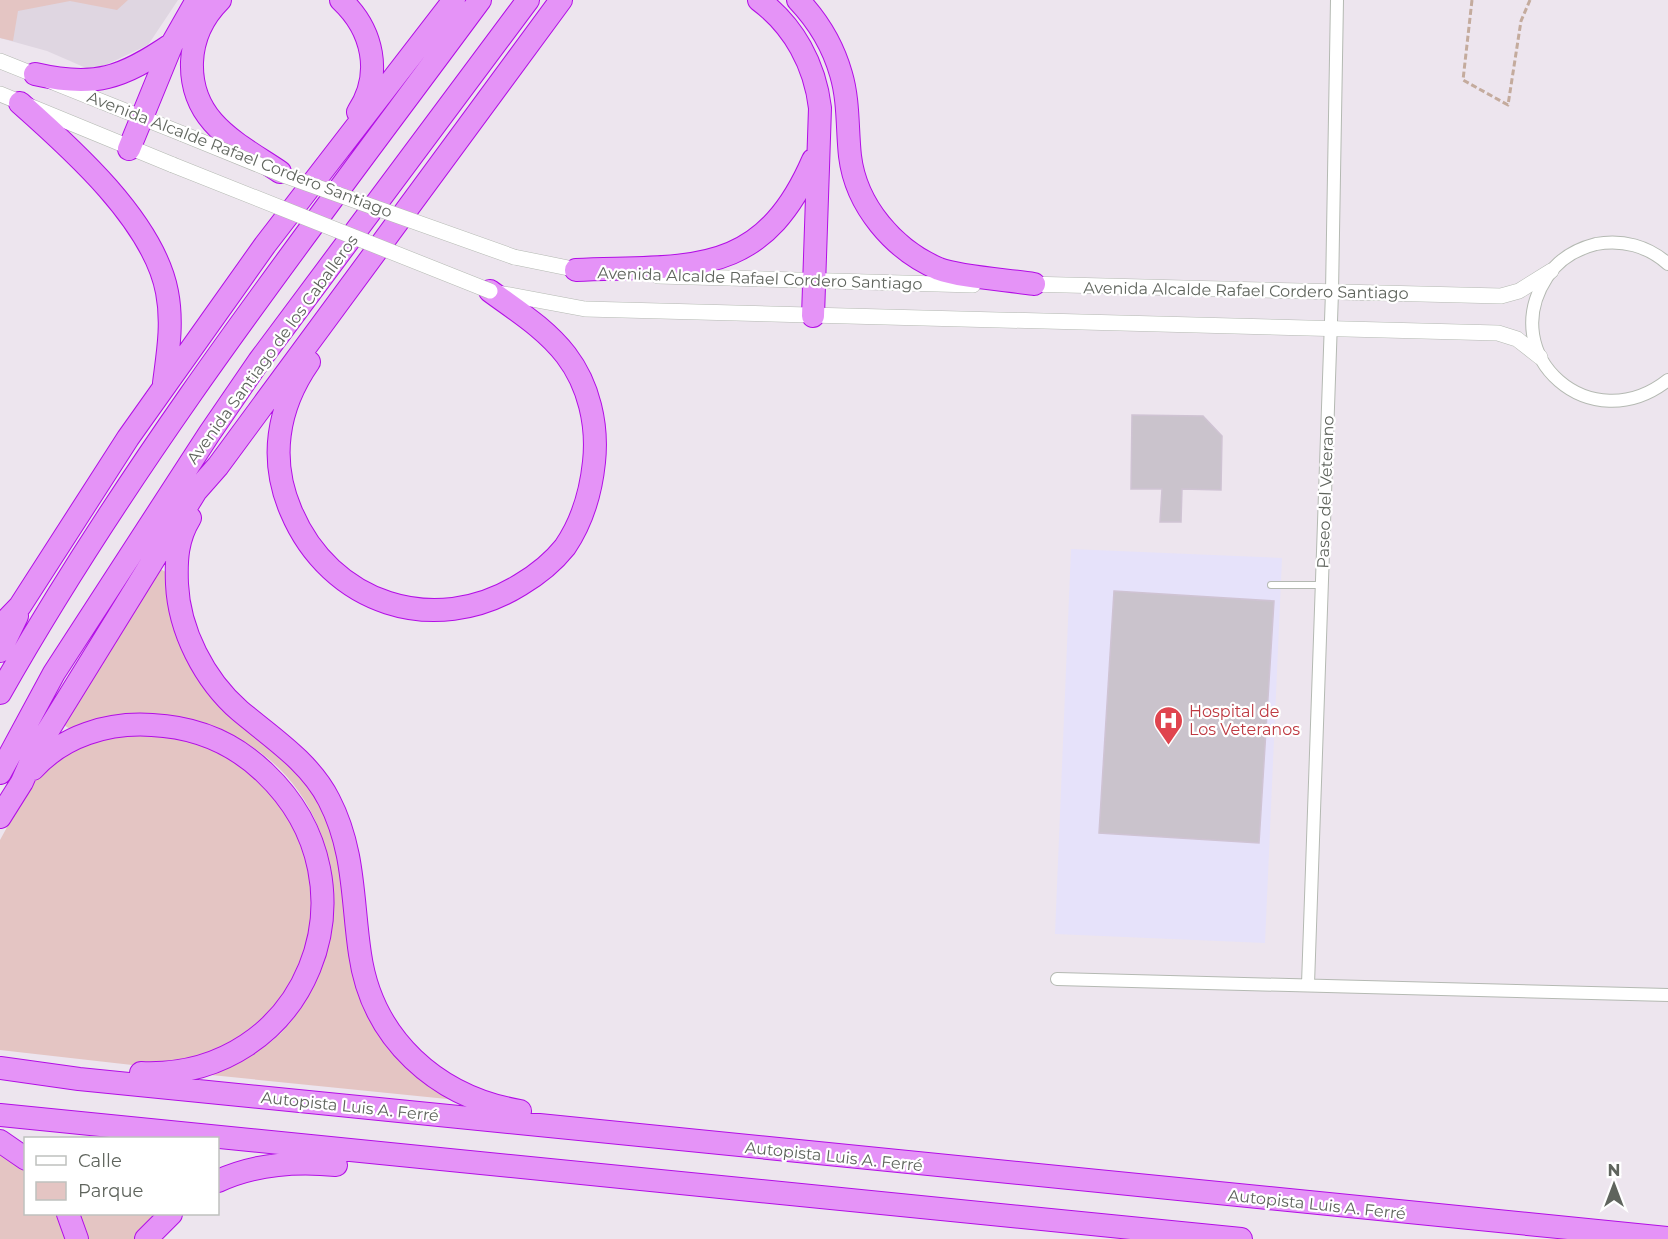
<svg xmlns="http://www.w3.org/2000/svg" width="1668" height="1239" font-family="Montserrat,sans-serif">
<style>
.education{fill:#dfd6e1}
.medical{fill:#e6e2fa}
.green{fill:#e4c5c3}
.building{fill:#cac3cc;stroke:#cfc3d3;stroke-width:1.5}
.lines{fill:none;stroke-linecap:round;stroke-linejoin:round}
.service-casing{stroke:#b4b9b2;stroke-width:8}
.minor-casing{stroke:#b4b9b2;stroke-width:14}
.tertiary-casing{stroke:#b4b9b2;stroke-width:16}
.motorway-casing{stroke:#b20ee5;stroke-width:24}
.path{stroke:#c4ab9d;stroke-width:3;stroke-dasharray:6 3;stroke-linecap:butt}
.service{stroke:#fff;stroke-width:6}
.minor{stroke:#fff;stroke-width:12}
.tertiary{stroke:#fff;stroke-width:15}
.motorway{stroke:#e593f7;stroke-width:22}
.tertiary-bridge-casing{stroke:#b4b9b2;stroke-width:16;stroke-linecap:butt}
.tertiary-bridge{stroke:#fff;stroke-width:15}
.labels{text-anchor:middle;stroke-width:4.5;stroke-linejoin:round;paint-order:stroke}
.street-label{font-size:16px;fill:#5f645d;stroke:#fff}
.health-label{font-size:16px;fill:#be3a42;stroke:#fff;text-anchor:start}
</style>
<rect width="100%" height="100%" fill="#ede5ee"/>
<path class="education" d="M0 0H178L148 45 93 71 47 51 0 38Z"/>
<path class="medical" d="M1071 549 1282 558 1265 943 1055 934Z"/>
<path class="green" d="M0 0H128L117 10 70 1 18 11 13 41 0 38Z
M158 568 168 573 174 626 317 795 342 851 356 986 457 1100 201 1074C228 1065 260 1054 281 1033 364 947 346 794 237 738 227 733 208 736 197 736 156 734 115 733 74 732L64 725Z
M135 733 185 736 232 755 286 804 314 878 310 947 279 1004 221 1052 141 1066 0 1050V840L28 789 44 768 92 742Z
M0 1151 25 1170 26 1214H59L69 1239H0Z
M80 1214H160L138 1239H89Z"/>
<path class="building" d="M1132 415 1203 416 1222 436 1221 490 1182 489 1181 522H1160L1162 489H1131Z
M1114 591 1274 601 1259 843 1099 833Z"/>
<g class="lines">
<defs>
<path id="service" d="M1271 585H1322"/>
<path id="minor" d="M1668 264C1648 246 1622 239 1596 244 1576 249 1558 260 1547 277 1495 356 1591 441 1668 380
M1057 979 1668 995
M1308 984 1332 292 1337 0"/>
<path id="tertiary" d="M0 61 183 134
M0 94 173 165
M514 257 583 271
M658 276 973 285
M1027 284 1501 296 1519 291 1551 271
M499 293 585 309 1498 333 1517 339 1540 357"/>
<path id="motorway" d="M220 0C203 17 193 38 192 62 190 122 237 143 280 172
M341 0C373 30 383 74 358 112
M759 0C794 26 815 65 820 108L813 316
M798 0C818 21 833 46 841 74 849 101 847 129 850 156 856 206 894 250 939 269 960 277 1009 280 1034 284
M35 74C95 88 122 78 172 44
M20 103C72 149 154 222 167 292 173 323 168 352 164 383
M129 149 172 44 197 0
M576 270C689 265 761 280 813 160
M309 362C277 408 269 460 291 511 330 604 434 638 520 585 537 575 553 562 565 547 582 522 591 491 594 462 598 425 589 385 566 355 545 328 517 311 490 291
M190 518C177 539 176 560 177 584 179 630 204 680 240 711 271 737 310 762 329 800 355 850 352 901 360 954 372 1039 437 1097 520 1111
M0 627 20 606 128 438 265 245 454 0
M0 651 17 616
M0 693C139 448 313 226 480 0
M33 769C63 736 108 722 152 725 195 727 234 743 265 773 384 886 306 1080 141 1073
M0 773 54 673 209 434 259 361 528 0
M0 817 22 782 36 750 196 491 218 466 561 0
M0 1068 79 1079 1668 1238
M0 1115 1241 1239
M0 1141 26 1159
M218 1181C255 1164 296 1161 336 1165
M68 1214 77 1239
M146 1239 171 1214"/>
</defs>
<use href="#service" class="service-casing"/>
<use href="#minor" class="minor-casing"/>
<use href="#tertiary" class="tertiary-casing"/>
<use href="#motorway" class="motorway-casing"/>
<path class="path" d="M1472 0 1463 80 1508 105 1521 21 1530 0"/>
<use href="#service" class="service"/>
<use href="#minor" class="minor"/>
<use href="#tertiary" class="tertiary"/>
<use href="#motorway" class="motorway"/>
<defs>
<path id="tertiary-bridge" d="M183 134 286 176 514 257
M173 165 490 291"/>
</defs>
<use href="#tertiary-bridge" class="tertiary-bridge-casing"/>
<use href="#tertiary-bridge" class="tertiary-bridge"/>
</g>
<defs>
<symbol id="hospital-pin" viewBox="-11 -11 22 30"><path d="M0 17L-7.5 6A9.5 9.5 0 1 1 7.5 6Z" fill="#e0444e" stroke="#fff"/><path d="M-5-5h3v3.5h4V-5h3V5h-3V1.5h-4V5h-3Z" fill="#fff"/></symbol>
</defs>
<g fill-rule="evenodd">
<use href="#hospital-pin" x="1152" y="704" width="33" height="45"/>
</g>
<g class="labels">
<g class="street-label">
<text transform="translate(240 154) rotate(21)" y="6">Avenida Alcalde Rafael Cordero Santiago</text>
<text transform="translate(760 278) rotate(2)" y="6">Avenida Alcalde Rafael Cordero Santiago</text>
<text transform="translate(1246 290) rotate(1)" y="6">Avenida Alcalde Rafael Cordero Santiago</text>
<text transform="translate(272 349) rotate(-54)" y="6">Avenida Santiago de los Caballeros</text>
<text transform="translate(1325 492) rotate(-88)" y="6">Paseo del Veterano</text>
<text transform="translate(350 1106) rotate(6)" y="6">Autopista Luis A. Ferré</text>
<text transform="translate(834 1156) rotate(6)" y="6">Autopista Luis A. Ferré</text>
<text transform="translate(1317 1204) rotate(6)" y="6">Autopista Luis A. Ferré</text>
</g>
<g class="health-label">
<text x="1189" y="717">Hospital de<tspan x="1189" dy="18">Los Veteranos</tspan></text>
</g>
</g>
<rect x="24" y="1137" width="195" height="78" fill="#ffffff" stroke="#bfc1be" stroke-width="1.5"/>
<rect x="36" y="1156" width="30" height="9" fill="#ffffff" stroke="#bfc1be" stroke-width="1.5"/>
<text x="78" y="1167" font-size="18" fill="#5f645d">Calle</text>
<rect x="36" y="1182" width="30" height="18" fill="#e4c5c3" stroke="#bfc1be" stroke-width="1.5"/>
<text x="78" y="1197" font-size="18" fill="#5f645d">Parque</text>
<g transform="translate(1614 1185)" stroke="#ffffff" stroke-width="4.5" paint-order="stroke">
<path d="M0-4.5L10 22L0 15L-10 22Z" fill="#5f645d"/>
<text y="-9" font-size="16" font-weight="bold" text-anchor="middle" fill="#5f645d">N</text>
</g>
</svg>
